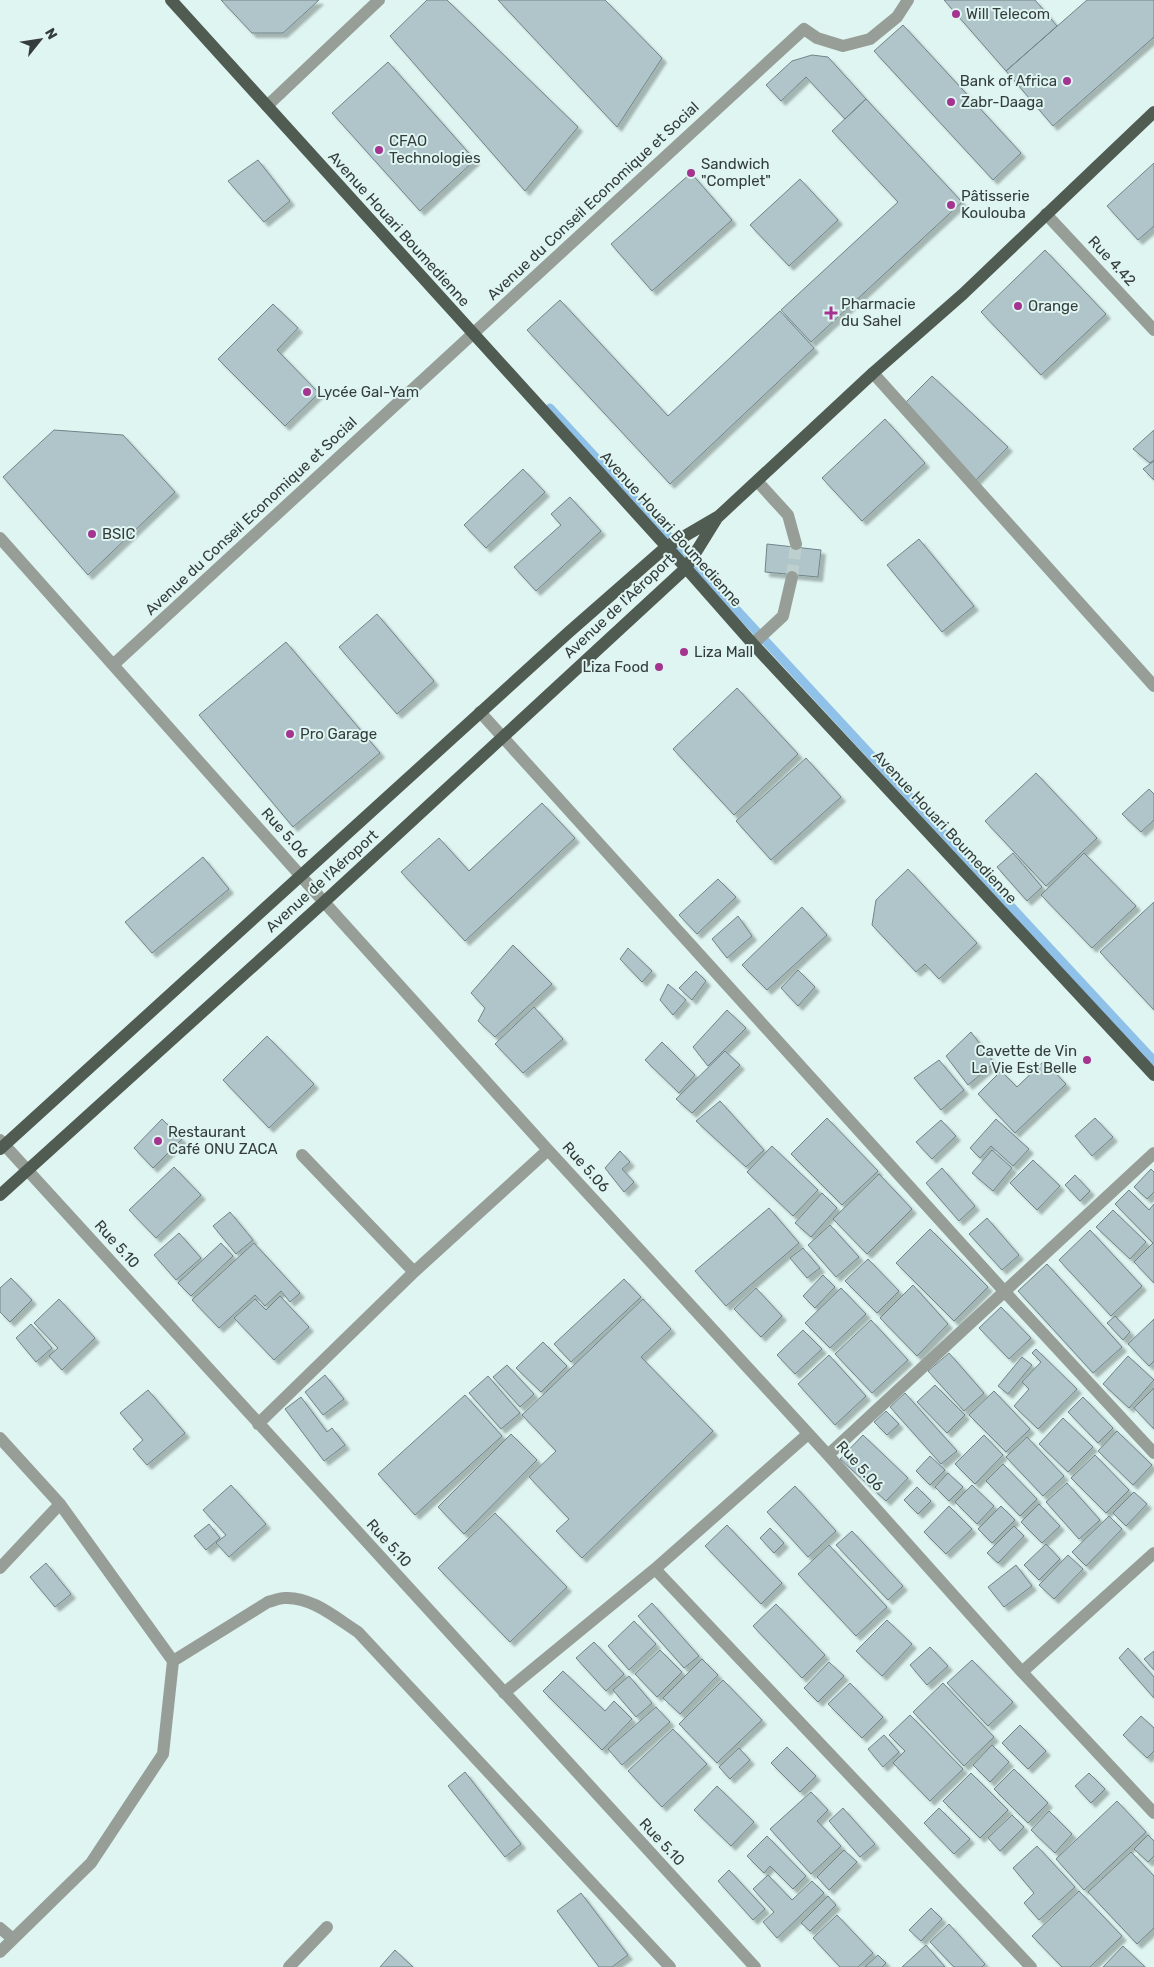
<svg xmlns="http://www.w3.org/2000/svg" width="1154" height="1967" font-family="Rubik,sans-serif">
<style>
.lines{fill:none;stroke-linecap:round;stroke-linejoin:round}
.stream{stroke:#90c1e9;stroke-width:9}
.building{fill:#b0c5ca;stroke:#708489;filter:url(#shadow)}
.minor-tunnel{stroke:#bdd0cd;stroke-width:12;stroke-dasharray:12 6;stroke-linecap:butt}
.minor{stroke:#979e98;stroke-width:12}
.major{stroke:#505b52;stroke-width:12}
.poi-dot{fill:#a53490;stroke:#dff5f1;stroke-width:2}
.labels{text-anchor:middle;stroke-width:4;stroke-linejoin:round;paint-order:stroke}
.poi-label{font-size:15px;fill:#343d3b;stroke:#dff5f1;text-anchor:start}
.street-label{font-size:15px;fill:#343d3b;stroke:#dff5f1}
</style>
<defs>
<filter id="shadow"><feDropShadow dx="4.5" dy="4.5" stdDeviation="1" flood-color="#0004"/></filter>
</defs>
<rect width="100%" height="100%" fill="#dff5f1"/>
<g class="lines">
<path class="stream" d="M550 408 1154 1061"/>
</g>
<path class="building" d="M221 0H319L283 33H252Z
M427 0H447L578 127 525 191 390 36Z
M498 0H605L662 58 617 127Z
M944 0H1035L1057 26 1006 71Z
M1087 0H1154V37L1053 126 1006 71Z
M903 25 1021 153 993 180 874 51Z
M812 55 828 57 866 99 845 119 806 77 781 101 766 85 792 61Z
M388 62 475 160 420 211 332 113Z
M866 99 962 202 811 342 781 310 898 202 832 131Z
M258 160 290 201 264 222 228 181Z
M1154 163V226L1138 240 1107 206Z
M691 173 732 220 652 291 611 244Z
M800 179 838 220 789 266 750 225Z
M1045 250 1106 314 1041 375 981 312Z
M560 300 668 416 780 311 814 348 670 484 527 330Z
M273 304 298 328 277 350 319 393 285 426 218 359Z
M932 376 1008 447 975 481 905 403Z
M885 419 925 463 862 521 822 478Z
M54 430 123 435 175 492 88 575 3 477Z
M1154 430V460L1150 463 1133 449Z
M1154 461V480L1143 469Z
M523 469 545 492 486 548 464 525Z
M570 497 601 531 536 591 514 567 561 525 551 514Z
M919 539 974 606 942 632 887 565Z
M767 544 821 550 818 577 765 572Z
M377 614 434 681 397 714 339 647Z
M286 642 380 753 293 827 199 715Z
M737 688 798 754 734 815 673 749Z
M806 758 841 797 771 860 736 821Z
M1036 773 1097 838 1046 886 985 821Z
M1149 789 1154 794V820L1141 832 1122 814Z
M542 803 575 838 465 941 401 872 439 838 469 871Z
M1013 853 1042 887 1027 901 997 867Z
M1084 853 1136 906 1092 948 1041 895Z
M203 857 229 889 152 953 125 922Z
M908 869 977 943 939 979 925 964 916 972 872 925 876 900Z
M718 879 736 897 697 934 679 915Z
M1154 902V1010L1100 952Z
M802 907 827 935 767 990 742 965Z
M738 916 752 936 727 958 712 939Z
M513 945 552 984 495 1037 478 1021 485 1008 471 993Z
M628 948 652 971 642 982 620 959Z
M798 970 815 987 798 1006 781 988Z
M696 971 706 981 692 1000 679 988Z
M668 984 686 1000 673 1015 660 1000Z
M534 1007 563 1039 523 1073 495 1044Z
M727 1010 746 1028 708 1066 693 1047Z
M971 1032 994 1063 968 1085 946 1056Z
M267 1036 314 1084 269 1128 223 1080Z
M662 1042 695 1075 679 1093 645 1060Z
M725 1051 740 1065 692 1113 676 1099Z
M939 1060 964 1090 941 1110 914 1078Z
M1044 1061 1066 1084 1015 1133 978 1094 1001 1071 1017 1087Z
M720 1101 764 1150 746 1167 696 1121Z
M827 1118 878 1171 842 1205 791 1154Z
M1095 1118 1113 1137 1092 1156 1075 1136Z
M162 1119 182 1139 153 1168 134 1148Z
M996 1119 1029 1149 1013 1166 991 1146 980 1158 970 1148Z
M941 1120 956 1136 932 1159 916 1142Z
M772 1146 818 1190 793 1216 747 1172Z
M992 1150 1012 1168 993 1191 972 1173Z
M620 1151 630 1162 622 1169 634 1182 624 1192 605 1168Z
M1033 1160 1060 1186 1037 1210 1010 1183Z
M174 1167 201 1195 156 1238 129 1210Z
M942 1168 975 1206 959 1221 926 1183Z
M1151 1169 1154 1172V1192L1147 1199 1134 1187Z
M879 1174 912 1209 867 1254 833 1219Z
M1075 1175 1090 1191 1080 1201 1065 1185Z
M1129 1190 1149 1210 1154 1204V1283L1134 1262 1153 1243 1115 1204Z
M822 1193 837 1208 811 1237 795 1223Z
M769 1208 799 1243 726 1306 695 1271Z
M1113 1210 1146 1242 1130 1259 1096 1227Z
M230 1212 253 1240 236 1254 213 1226Z
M987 1218 1019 1255 1002 1270 969 1234Z
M830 1225 859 1257 836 1277 808 1245Z
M930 1229 988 1287 954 1321 896 1263Z
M1090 1230 1142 1286 1111 1316 1059 1260Z
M179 1233 201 1258 176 1280 154 1255Z
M221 1243 233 1256 191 1296 178 1283Z
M254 1243 300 1293 290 1302 281 1291 265 1306 255 1295 219 1328 192 1300Z
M803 1248 820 1268 807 1278 790 1258Z
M868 1259 899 1291 877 1313 845 1281Z
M1047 1264 1122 1347 1093 1373 1018 1291Z
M823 1275 835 1287 815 1308 803 1296Z
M11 1278 32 1300 10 1322 0 1312V1288Z
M624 1279 641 1297 571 1362 554 1344Z
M913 1285 948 1324 917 1356 880 1318Z
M756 1288 782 1316 761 1337 734 1309Z
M841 1288 866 1314 830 1348 805 1323Z
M280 1296 309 1327 274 1360 234 1318 255 1299 266 1310Z
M59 1299 95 1338 62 1370 49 1356 58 1348 34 1323Z
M643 1299 671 1329 641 1357 713 1431 582 1558 556 1531 569 1519 529 1477 556 1451 522 1415Z
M1001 1307 1031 1338 1009 1359 979 1328Z
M1115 1316 1130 1332 1123 1340 1107 1323Z
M1154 1319V1361L1149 1366 1128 1344Z
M871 1320 908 1360 872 1393 835 1354Z
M31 1324 52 1348 36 1362 16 1338Z
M803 1330 822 1349 795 1374 777 1355Z
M543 1342 567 1366 541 1392 516 1368Z
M1036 1349 1077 1389 1038 1429 1014 1406 1029 1389 1022 1382 1041 1362 1032 1353Z
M949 1353 984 1393 964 1411 928 1371Z
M829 1355 866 1396 835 1425 798 1384Z
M1128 1356 1154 1380 1129 1408 1103 1384Z
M1022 1357 1032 1365 1008 1394 998 1386Z
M507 1365 534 1394 520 1407 493 1377Z
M325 1375 344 1399 323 1415 305 1392Z
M488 1376 520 1413 501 1429 469 1393Z
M935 1385 965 1415 947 1433 917 1402Z
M1154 1388V1429L1134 1408Z
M148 1390 185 1433 147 1465 133 1449 143 1440 120 1413Z
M994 1391 1030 1429 1006 1452 969 1415Z
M905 1393 957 1451 941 1464 890 1407Z
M465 1395 502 1436 415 1515 378 1474Z
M301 1397 327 1432 332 1428 345 1445 324 1461 285 1409Z
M1083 1397 1113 1428 1098 1443 1068 1412Z
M886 1411 899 1424 887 1435 874 1422Z
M1063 1418 1093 1447 1068 1472 1039 1444Z
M1117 1431 1152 1465 1133 1485 1098 1451Z
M511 1434 537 1460 464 1534 438 1507Z
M863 1435 908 1478 886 1501 840 1459Z
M984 1435 1003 1455 975 1484 955 1464Z
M1027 1437 1064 1476 1043 1496 1006 1457Z
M1095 1455 1129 1490 1106 1513 1071 1478Z
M930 1456 945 1470 930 1485 916 1471Z
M1003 1464 1037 1499 1020 1516 986 1481Z
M948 1473 963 1487 949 1501 935 1487Z
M1067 1483 1100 1520 1079 1539 1046 1502Z
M231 1485 266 1524 229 1557 216 1543 226 1535 203 1510Z
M972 1485 994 1506 977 1524 955 1502Z
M795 1486 836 1531 808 1557 767 1512Z
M917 1487 931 1501 918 1514 904 1500Z
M1134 1492 1147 1504 1126 1526 1113 1513Z
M1039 1504 1060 1526 1042 1543 1021 1522Z
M949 1506 972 1529 946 1554 924 1532Z
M1001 1506 1015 1520 992 1543 978 1529Z
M495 1513 567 1587 510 1642 438 1568Z
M1109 1516 1122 1529 1086 1566 1072 1552Z
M209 1524 220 1538 206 1550 194 1536Z
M727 1525 782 1583 761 1604 705 1546Z
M1014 1526 1024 1536 998 1563 987 1553Z
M770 1528 784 1543 774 1553 760 1538Z
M852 1531 903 1586 888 1600 836 1545Z
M1046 1544 1060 1559 1039 1580 1024 1565Z
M829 1545 887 1607 856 1636 798 1574Z
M1068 1555 1083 1569 1054 1599 1039 1585Z
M46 1563 71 1594 55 1607 30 1577Z
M1016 1565 1032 1586 1004 1607 988 1587Z
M652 1603 699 1656 684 1668 638 1616Z
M776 1604 825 1655 802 1678 753 1626Z
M887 1620 912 1644 882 1676 856 1651Z
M634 1621 656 1644 629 1670 608 1646Z
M594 1642 624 1674 606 1691 576 1658Z
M930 1647 948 1666 927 1685 910 1665Z
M1128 1648 1154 1677V1698L1119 1658Z
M660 1650 682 1672 657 1697 635 1674Z
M1154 1651V1670L1144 1659Z
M702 1659 718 1675 680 1714 663 1698Z
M972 1660 1013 1702 988 1726 947 1683Z
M829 1662 844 1676 818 1702 804 1688Z
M563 1671 605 1711 614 1701 632 1719 602 1750 543 1691Z
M629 1676 652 1703 636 1717 613 1690Z
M723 1680 762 1720 717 1763 679 1724Z
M850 1683 883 1717 862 1738 828 1704Z
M943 1683 994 1737 964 1766 913 1712Z
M656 1707 670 1722 622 1765 608 1749Z
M910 1715 963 1769 930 1801 893 1763 905 1751 889 1735Z
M1141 1716 1154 1728V1751L1147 1758 1123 1735Z
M1020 1725 1046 1751 1028 1769 1002 1743Z
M673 1729 707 1764 662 1807 628 1771Z
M884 1735 899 1752 883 1767 868 1749Z
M992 1745 1009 1762 990 1782 973 1765Z
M787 1747 816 1776 800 1792 771 1763Z
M739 1748 750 1760 730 1779 719 1767Z
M1014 1769 1048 1803 1028 1823 994 1789Z
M465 1772 521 1844 505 1857 448 1786Z
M971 1773 1008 1810 980 1838 943 1801Z
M1089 1773 1105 1789 1091 1803 1075 1786Z
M717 1786 754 1822 731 1846 694 1810Z
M811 1792 828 1810 817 1821 841 1846 811 1874 770 1829Z
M1117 1801 1146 1832 1084 1890 1056 1859Z
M843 1808 875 1844 860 1857 829 1821Z
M939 1808 970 1839 954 1854 924 1823Z
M1049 1811 1072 1834 1055 1853 1031 1830Z
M1012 1815 1024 1827 1000 1851 988 1838Z
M1148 1835 1154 1841V1856L1148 1862 1134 1849Z
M767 1836 806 1876 793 1889 770 1866 764 1873 747 1856Z
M1037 1846 1075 1887 1039 1920 1024 1903 1034 1893 1013 1868Z
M844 1850 857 1862 829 1890 817 1877Z
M1131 1852 1154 1876V1928L1137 1944 1088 1892Z
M729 1870 765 1909 753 1920 718 1881Z
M768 1875 792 1900 812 1881 824 1893 777 1938 763 1922 774 1912 753 1889Z
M1079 1891 1122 1936 1090 1967H1062L1032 1936Z
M581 1893 628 1955 612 1967H599L557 1911Z
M828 1896 836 1905 810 1931 801 1923Z
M931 1908 942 1919 921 1941 909 1930Z
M837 1915 873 1953 858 1967H840L813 1938Z
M949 1924 985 1964 982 1967H954L930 1942Z
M926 1945 945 1967H902Z
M1123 1946 1145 1967H1103Z
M395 1950 413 1967H380Z
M878 1955 886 1963 882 1967H865Z"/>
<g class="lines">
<path class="minor-tunnel" d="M792 577 796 544"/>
<path class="minor" d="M267 106 379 0
M1046 214 1154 330
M873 373 1154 686
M757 481 788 515 796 544
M0 538 324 902 548 1150 828 1455 1022 1672 1154 1813
M753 644 783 616 792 577
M113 665 804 29 817 38 843 46 870 39 897 17 908 0
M480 712 1004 1291 1154 1453
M0 1140 755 1967
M302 1155 414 1272
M258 1424 414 1272 548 1150
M0 1438 60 1504 173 1661 163 1754 91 1863 0 1952
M828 1455 1154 1153
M0 1568 60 1504
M655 1569 1031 1967
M173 1661 268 1602C273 1601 279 1598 284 1598 311 1596 336 1618 358 1632L670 1967
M1022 1672 1154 1553
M504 1693 655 1569 808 1434
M0 1928 13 1939
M289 1967 327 1927"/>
<path class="major" d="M171 0 686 568 753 644 1154 1075
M0 1149 569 632 666 547 719 516 873 373 963 294 1154 112
M0 1195 324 902 686 568 717 518"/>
</g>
<g class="poi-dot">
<circle cx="956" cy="14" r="5"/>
<circle cx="1067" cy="81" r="5"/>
<circle cx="951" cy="102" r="5"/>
<circle cx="379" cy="150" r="5"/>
<circle cx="691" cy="173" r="5"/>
<circle cx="951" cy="205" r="5"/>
<circle cx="1018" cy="306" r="5"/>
<path d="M828.5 305.5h5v5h5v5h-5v5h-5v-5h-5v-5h5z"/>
<circle cx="307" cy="392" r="5"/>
<circle cx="92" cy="534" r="5"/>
<circle cx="684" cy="652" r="5"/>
<circle cx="659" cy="667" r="5"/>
<circle cx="290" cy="734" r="5"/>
<circle cx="1087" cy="1060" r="5"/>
<circle cx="158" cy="1141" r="5"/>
</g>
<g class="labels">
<g class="poi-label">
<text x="966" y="19">Will Telecom</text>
<text x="1057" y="86" text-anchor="end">Bank of Africa</text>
<text x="961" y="107">Zabr-Daaga</text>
<text x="389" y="146">CFAO<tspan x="389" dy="17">Technologies</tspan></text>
<text x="701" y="169">Sandwich<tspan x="701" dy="17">"Complet"</tspan></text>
<text x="961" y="201">Pâtisserie<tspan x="961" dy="17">Koulouba</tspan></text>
<text x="841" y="309">Pharmacie<tspan x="841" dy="17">du Sahel</tspan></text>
<text x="1028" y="311">Orange</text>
<text x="317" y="397">Lycée Gal-Yam</text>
<text x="102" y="539">BSIC</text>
<text x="694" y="657">Liza Mall</text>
<text x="649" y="672" text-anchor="end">Liza Food</text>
<text x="300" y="739">Pro Garage</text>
<text x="1077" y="1056" text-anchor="end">Cavette de Vin<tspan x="1077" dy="17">La Vie Est Belle</tspan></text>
<text x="168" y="1137">Restaurant<tspan x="168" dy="17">Café ONU ZACA</tspan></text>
</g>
<g class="street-label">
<text transform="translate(593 201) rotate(-43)" y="5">Avenue du Conseil Economique et Social</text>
<text transform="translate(399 229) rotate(48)" y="5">Avenue Houari Boumedienne</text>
<text transform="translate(1112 261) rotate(47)" y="5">Rue 4.42</text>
<text transform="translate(251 516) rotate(-43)" y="5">Avenue du Conseil Economique et Social</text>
<text transform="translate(671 529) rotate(48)" y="5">Avenue Houari Boumedienne</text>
<text transform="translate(619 606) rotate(-43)" y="5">Avenue de l'Aéroport</text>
<text transform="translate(945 827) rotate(47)" y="5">Avenue Houari Boumedienne</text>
<text transform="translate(285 833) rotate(48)" y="5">Rue 5.06</text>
<text transform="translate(322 881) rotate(-42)" y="5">Avenue de l'Aéroport</text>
<text transform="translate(586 1167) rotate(48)" y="5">Rue 5.06</text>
<text transform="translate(117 1244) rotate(48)" y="5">Rue 5.10</text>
<text transform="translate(860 1466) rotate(48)" y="5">Rue 5.06</text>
<text transform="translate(389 1543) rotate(48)" y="5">Rue 5.10</text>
<text transform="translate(662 1842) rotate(47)" y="5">Rue 5.10</text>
</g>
</g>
<g transform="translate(40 40) rotate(60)" stroke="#dff5f1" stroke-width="4" paint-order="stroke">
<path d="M0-4L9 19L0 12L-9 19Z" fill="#343d3b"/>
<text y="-8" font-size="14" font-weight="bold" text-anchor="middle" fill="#343d3b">N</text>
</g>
</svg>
